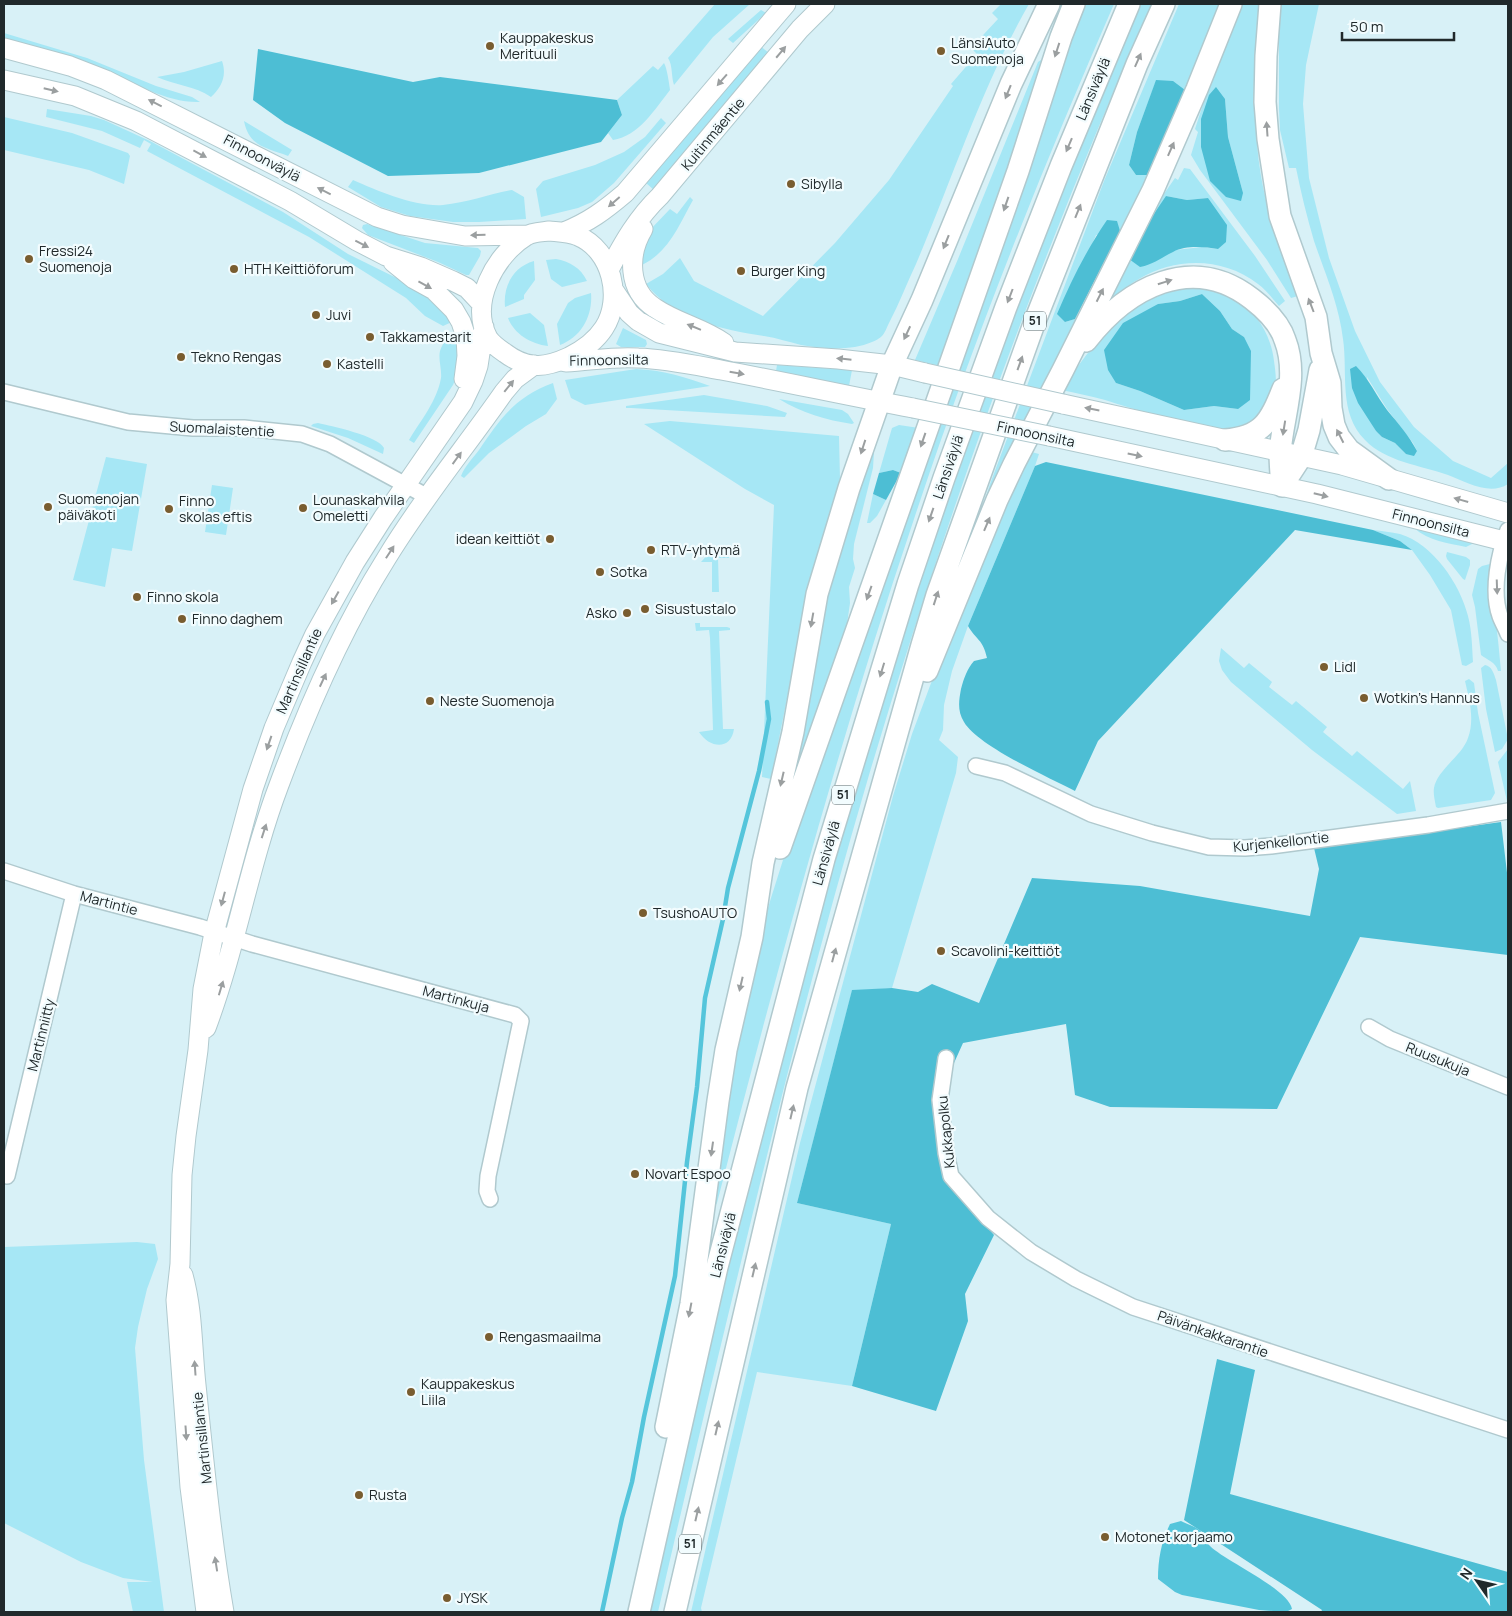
<svg xmlns="http://www.w3.org/2000/svg" width="1512" height="1616" font-family="Manrope,sans-serif">
<style>
.green{fill:#a6e7f5;fill-rule:evenodd}
.forest{fill:#4dbed4}
.water{fill:#55c5db}
.lines{fill:none;stroke-linecap:round;stroke-linejoin:round}
.stream{stroke:#55c5db;stroke-width:4.5}
.minor-casing{stroke:#b0c9ce;stroke-width:18}
.major-casing{stroke:#b0c9ce;stroke-width:21}
.highway-casing{stroke:#b0c9ce;stroke-width:24}
.minor{stroke:#fff;stroke-width:15}
.major{stroke:#fff;stroke-width:19}
.highway{stroke:#fff;stroke-width:21}
.major-bridge-casing{stroke:#b0c9ce;stroke-width:21;stroke-linecap:butt}
.major-bridge{stroke:#fff;stroke-width:19}
.oneway{fill:#9b9fa0}
.poi-dot{fill:#795d30;stroke:#f2fcfe;stroke-width:2}
.labels{text-anchor:middle;stroke-width:4.5;stroke-linejoin:round;paint-order:stroke}
.shield{fill:#f2fcfe;stroke:#5f686a;stroke-width:1}
.shield-label{font-size:12px;font-weight:bold;fill:#20292b}
.poi-label{font-size:14px;fill:#20292b;stroke:#f2fcfe;text-anchor:start}
.street-label{font-size:14px;fill:#20292b;stroke:#f2fcfe}
</style>
<rect width="100%" height="100%" fill="#d8f1f7"/>
<path class="green" d="M715 4H750L713 37 674 85C671 76 673 66 668 58Z
M1001 4H1029C982 86 953 177 916 264 907 283 899 304 889 323 887 327 885 333 882 336 880 338 875 341 872 342 852 351 823 349 801 345 789 342 777 338 764 336 723 330 673 319 646 284L663 274 680 258 694 281 763 316 835 243 889 180 953 86 951 84 977 54 971 48 998 19 992 13Z
M1081 4H1114C1040 173 972 344 914 519 838 744 776 973 717 1203L714 1208 727 1094 750 970 771 898 796 819Z
M1141 4H1152C1040 254 947 513 869 775 822 934 781 1096 742 1258 713 1376 685 1494 658 1612H649L716 1318 754 1161 822 906 874 724 930 551 1023 292 1105 85Z
M1179 4H1223L1168 146 979 518 990 484 1104 181ZM1156 81 1136 175 1129 165 1137 132ZM1120 231 1075 319 1065 322 1091 247 1096 235Z
M1243 4H1262C1258 60 1251 119 1261 176 1268 217 1283 256 1298 296L1291 298 1267 260 1200 170 1191 155 1198 132 1195 129 1208 89ZM1209 95 1225 99 1228 137 1243 193Z
M1281 4H1319L1306 65 1303 104 1309 178 1329 258 1355 331 1380 382 1414 427 1453 461 1491 478 1508 463V484C1490 496 1466 482 1448 475 1420 465 1386 462 1365 440 1338 413 1348 373 1343 339 1339 305 1325 273 1314 241 1307 217 1301 193 1296 168H1289L1280 130 1279 108V30ZM1367 377 1387 409 1413 443 1417 451 1406 454 1395 443 1382 437 1376 431 1370 420Z
M761 10 766 13 733 43 728 39Z
M4 33 87 58 156 86 192 97 200 102C166 103 136 83 106 71 73 58 38 47 4 39Z
M760 46 769 53 654 190 646 183Z
M1041 60 1042 63 1040 75 940 366 915 360 958 259 1038 62Z
M222 61C227 75 222 87 211 97 195 86 175 85 157 77L184 72Z
M664 63C667 68 669 83 670 90 655 109 639 136 613 140L608 133 622 115 617 100 653 66 658 70Z
M47 109 91 116 104 120 150 141 283 212 348 254 423 291 454 321 443 326 425 316 406 298 309 237 147 151 151 144 144 140 140 148 102 131 46 117Z
M4 117 72 133 128 153 130 156 124 184 89 170 4 150Z
M661 118 666 123 614 183 592 202 578 208 541 217 536 189 543 181 595 165 624 152 645 137Z
M244 121 292 150 288 156C267 148 249 147 244 121Z
M1184 168 1190 169 1255 256 1285 301 1279 306C1272 298 1266 290 1258 284 1223 257 1176 257 1139 279 1124 287 1111 303 1098 314L1157 204 1175 178 1178 180ZM1166 196 1187 200 1208 198 1218 249 1202 247 1175 250Z
M353 180C378 191 415 207 443 205 467 203 489 194 512 190L524 197 526 219 479 222H453L410 216 381 207 348 187Z
M690 197 693 200C679 225 669 252 642 265L643 242 649 231 670 209 677 214Z
M367 224 425 243 478 248 481 251 480 256 469 275H466L438 262 368 235 362 228 363 225Z
M556 259C569 261 581 268 587 281L562 287 551 279 546 260Z
M534 261 535 280 524 295V299L505 307C503 286 513 267 534 261Z
M1188 288C1233 287 1269 316 1274 361 1275 369 1277 380 1275 388 1273 392 1270 397 1268 402 1263 412 1258 422 1246 426 1214 437 1138 410 1105 400 1091 396 1076 393 1061 390 1096 341 1124 298 1188 288ZM1202 294 1220 311 1232 329 1244 337 1238 409 1214 406 1184 410 1140 391 1116 383 1158 304 1180 301Z
M591 293C593 315 582 337 560 345L557 324 568 303 575 298Z
M530 313 544 325 548 346C531 344 514 334 508 318Z
M623 328 646 340 647 344 645 347H621L616 344Z
M458 333 459 370 453 385 414 443 409 440C421 420 437 401 441 378 442 370 438 359 440 351 443 341 449 337 458 333Z
M777 365 852 370 849 386 776 371Z
M636 369C663 370 685 377 710 386L585 405 571 398 565 380Z
M553 383 557 399 546 414 526 426 489 453 464 478 461 476C465 466 473 458 479 450 500 419 516 396 553 383Z
M704 395 767 406 787 413 785 417 631 408H626V406Z
M779 399 842 410 848 414 854 423 852 424C826 420 802 413 779 399Z
M670 421 839 436 840 479 805 608 771 779 762 777 774 505 745 489 644 424Z
M318 423C332 426 378 436 384 448L383 454 348 438 311 426 313 424Z
M899 425 919 428 901 473 893 470 879 473 892 428Z
M872 450 874 452 873 468 854 544 853 559 855 568 849 587 850 603 846 631 794 776 792 774 823 610Z
M1028 451 1039 454 1035 466 968 626 952 671 944 705 943 730 939 740 958 757 956 773 892 988 852 991 797 1203 891 1224 852 1386 757 1372 701 1608 702 1612H691L800 1143 893 796 912 734 955 619Z
M106 457 147 464 132 551 112 548 105 587 73 580Z
M212 485 233 488 226 535 205 532Z
M873 494 886 500 877 516 870 523H867Z
M1414 528 1474 543 1466 547C1448 543 1429 541 1414 528Z
M1373 530C1382 531 1391 532 1400 534 1433 544 1460 584 1468 616 1472 631 1472 647 1473 662L1466 666 1462 665 1451 610 1430 575 1412 550 1400 541Z
M717 547H722L727 551 729 558H718L719 592H712V562H701L711 551Z
M1447 552 1466 557 1470 560V565L1465 580 1463 579 1447 559 1446 556Z
M1490 564C1493 600 1498 635 1501 671H1498C1496 662 1487 660 1481 655L1475 607 1472 595 1478 569 1482 566Z
M695 623H700V627H727L730 628V630L719 631 723 729H734C731 751 709 748 699 732L713 730 710 638 709 630 696 631Z
M1221 648 1244 668 1249 663 1272 682 1269 687 1292 705 1296 701 1327 727 1323 732 1352 756 1357 751 1403 789 1410 781 1416 811 1397 814 1312 750 1231 682 1222 670 1219 661Z
M1485 665C1492 666 1494 674 1496 680L1508 739 1502 749 1495 752 1486 709 1481 668Z
M1469 679 1474 683 1478 713 1495 793 1491 800 1438 808 1436 807C1435 801 1433 794 1434 788 1437 770 1462 756 1468 738 1475 719 1469 699 1465 681Z
M1508 749V801H1507L1498 762Z
M137 1242 155 1244 158 1259 147 1289 138 1327 135 1348 144 1460 164 1612H133L127 1582H153L123 1578 81 1562 4 1523V1247Z"/>
<path class="forest" d="M258 49 413 82 440 77 617 100 622 115 601 142 479 173 388 176 285 123 253 100Z
M1156 80 1173 81 1185 90 1169 131 1148 175H1136L1129 165 1137 132Z
M1216 87 1225 99 1228 137 1243 193 1241 201 1226 197 1210 181 1201 147V119L1209 95Z
M1166 196 1187 200 1208 198 1227 225 1226 242 1218 249C1204 247 1186 245 1173 252 1160 258 1155 264 1140 267L1129 259 1149 221Z
M1107 220 1117 221 1120 231 1075 319 1065 322 1057 314C1071 281 1087 249 1107 220Z
M1202 294 1220 311 1232 329 1244 337 1251 351 1250 400 1238 409 1214 406 1184 410 1140 391 1116 383 1108 370 1104 350 1123 323 1158 304 1180 301Z
M1356 366C1369 379 1376 395 1387 410 1398 423 1409 436 1417 451L1414 456 1406 454 1395 443 1382 437 1376 431 1358 403 1352 388 1350 369Z
M1046 462 1373 530 1400 541 1412 550 1295 530 1098 741 1075 791C1048 777 978 746 964 722 957 711 959 700 961 689 964 678 967 669 974 661L987 658C983 639 976 640 968 626L1035 466Z
M893 470 901 473 886 500 873 494 879 473Z
M1501 822 1508 881V955L1360 937 1277 1109 1110 1107 1075 1095 1066 1024 963 1043 936 1103 943 1175 994 1235 965 1294 968 1321 936 1411 852 1386 891 1224 797 1203 852 990 892 988 918 992 932 984 979 1003 1032 878 1140 886 1310 916 1319 869 1314 848Z
M1217 1359 1255 1370 1230 1494 1508 1572V1612H1321L1322 1610 1184 1520Z"/>
<path class="water" d="M1181 1521C1187 1524 1197 1527 1202 1532 1205 1536 1206 1542 1210 1546 1225 1561 1289 1589 1292 1609L1286 1612 1259 1610 1182 1595 1175 1592 1158 1579C1158 1560 1161 1542 1170 1524Z"/>
<g class="lines">
<path class="stream" d="M602 1612 622 1518 632 1482 644 1417 675 1276 687 1162 697 1087 705 998 723 919 728 888 759 771 769 719 767 702"/>
<defs>
<path id="minor" d="M4 392 128 422 193 428H244L302 434 330 444 428 497
M1508 530C1499 553 1491 591 1500 616 1502 622 1506 628 1508 634
M976 766 1005 773 1091 814 1152 833 1209 847 1245 848 1271 846 1428 825 1508 811
M4 871 74 894 200 927 252 944 515 1015 521 1021 488 1176 487 1191 490 1199
M1369 1027 1390 1039 1508 1087
M946 1058 940 1100 946 1153 951 1176 988 1218 1031 1252 1076 1279 1133 1307 1508 1430
M7 1176 74 894"/>
<path id="major" d="M4 48 70 66 106 80 377 217 402 225 465 236 527 235
M4 80 75 96 136 121 290 201 357 241 386 256 421 267 453 281 467 288 481 303
M643 229C628 254 627 290 655 308 677 323 703 328 724 343
M549 231C559 232 569 232 578 236 612 250 623 299 604 328 595 342 583 350 569 357 558 362 545 367 533 365 522 364 513 359 505 353 499 349 492 344 488 338 469 303 495 255 526 236 532 232 542 232 549 231Z
M564 232C589 222 605 210 625 193L786 4
M393 262 414 279 434 290 454 310 461 322 466 337 467 356 464 379
M609 270C623 243 638 217 660 196L800 29 825 4
M613 289 629 313 638 321 659 333 735 352 838 359 892 365 925 373
M566 362C590 361 614 356 638 358 666 359 694 365 721 370 785 382 849 396 913 408
M1063 404 1342 465 1508 513
M1049 436 1317 494 1508 542
M206 1028C236 948 249 864 279 785 308 707 342 629 386 559 421 501 465 448 504 392L515 379 534 365
M183 1275C193 1311 192 1348 196 1385 204 1461 211 1537 224 1612
M206 1612 190 1487 176 1300 180 1264 182 1175 186 1136 198 1050 203 989 214 933 253 789 274 728 302 662 315 634 355 562 383 518 463 402 473 381 478 366 484 327"/>
<path id="highway" d="M1270 4 1266 56 1265 102 1268 139 1280 216 1316 317 1321 353 1330 383 1331 408 1334 425 1339 437 1349 450 1389 479
M1086 341C1127 288 1192 252 1252 299 1265 309 1280 324 1285 340 1299 376 1283 415 1280 452 1280 463 1281 475 1282 486
M1225 440C1263 437 1270 421 1283 389
M1282 486 1301 457 1309 430 1320 370
M927 671 997 500 1014 464 1063 370 1153 190 1197 89 1231 4
M780 848 1018 171 1061 37 1074 4
M666 1427 691 1304 718 1101 726 1050 752 937 763 863 793 732 817 594 849 488 892 365 922 300 1011 84 1049 4
M639 1612 717 1267 824 859 908 584 944 478 1006 307 1061 166 1129 4
M675 1612 797 1088 922 645 937 595 1035 321 1137 64 1164 4"/>
</defs>
<use href="#minor" class="minor-casing"/>
<use href="#major" class="major-casing"/>
<use href="#highway" class="highway-casing"/>
<use href="#minor" class="minor"/>
<use href="#major" class="major"/>
<use href="#highway" class="highway"/>
<defs>
<path id="major-bridge" d="M925 373 1063 404
M913 408 1049 436"/>
</defs>
<use href="#major-bridge" class="major-bridge-casing"/>
<use href="#major-bridge" class="major-bridge"/>
</g>
<defs><path id="oneway-solid" d="M-6-.8H1V-3.2L6.5 0L1 3.2V.8H-6Z" transform="scale(1.25)"/></defs>
<g class="oneway">
<use href="#oneway-solid" transform="translate(1057 50) rotate(108)"/>
<use href="#oneway-solid" transform="translate(781 52) rotate(-50)"/>
<use href="#oneway-solid" transform="translate(1138 60) rotate(-66)"/>
<use href="#oneway-solid" transform="translate(722 80) rotate(131)"/>
<use href="#oneway-solid" transform="translate(51 90) rotate(13)"/>
<use href="#oneway-solid" transform="translate(1008 92) rotate(112)"/>
<use href="#oneway-solid" transform="translate(155 103) rotate(-153)"/>
<use href="#oneway-solid" transform="translate(1267 129) rotate(-94)"/>
<use href="#oneway-solid" transform="translate(1069 145) rotate(113)"/>
<use href="#oneway-solid" transform="translate(1171 149) rotate(-66)"/>
<use href="#oneway-solid" transform="translate(200 154) rotate(28)"/>
<use href="#oneway-solid" transform="translate(324 191) rotate(-153)"/>
<use href="#oneway-solid" transform="translate(614 202) rotate(139)"/>
<use href="#oneway-solid" transform="translate(1006 204) rotate(109)"/>
<use href="#oneway-solid" transform="translate(1078 211) rotate(-68)"/>
<use href="#oneway-solid" transform="translate(478 235) rotate(179)"/>
<use href="#oneway-solid" transform="translate(946 242) rotate(112)"/>
<use href="#oneway-solid" transform="translate(362 244) rotate(27)"/>
<use href="#oneway-solid" transform="translate(1165 282) rotate(-17)"/>
<use href="#oneway-solid" transform="translate(425 285) rotate(29)"/>
<use href="#oneway-solid" transform="translate(1100 295) rotate(-63)"/>
<use href="#oneway-solid" transform="translate(1010 296) rotate(111)"/>
<use href="#oneway-solid" transform="translate(1311 305) rotate(-111)"/>
<use href="#oneway-solid" transform="translate(694 327) rotate(-158)"/>
<use href="#oneway-solid" transform="translate(907 333) rotate(115)"/>
<use href="#oneway-solid" transform="translate(844 359) rotate(-174)"/>
<use href="#oneway-solid" transform="translate(1020 363) rotate(-70)"/>
<use href="#oneway-solid" transform="translate(737 373) rotate(10)"/>
<use href="#oneway-solid" transform="translate(509 386) rotate(-51)"/>
<use href="#oneway-solid" transform="translate(1092 409) rotate(-169)"/>
<use href="#oneway-solid" transform="translate(1284 428) rotate(99)"/>
<use href="#oneway-solid" transform="translate(1340 436) rotate(-117)"/>
<use href="#oneway-solid" transform="translate(923 440) rotate(109)"/>
<use href="#oneway-solid" transform="translate(863 447) rotate(108)"/>
<use href="#oneway-solid" transform="translate(1135 455) rotate(12)"/>
<use href="#oneway-solid" transform="translate(457 458) rotate(-54)"/>
<use href="#oneway-solid" transform="translate(1321 495) rotate(14)"/>
<use href="#oneway-solid" transform="translate(1461 500) rotate(-164)"/>
<use href="#oneway-solid" transform="translate(931 515) rotate(109)"/>
<use href="#oneway-solid" transform="translate(987 524) rotate(-67)"/>
<use href="#oneway-solid" transform="translate(390 552) rotate(-57)"/>
<use href="#oneway-solid" transform="translate(1497 587) rotate(88)"/>
<use href="#oneway-solid" transform="translate(869 593) rotate(110)"/>
<use href="#oneway-solid" transform="translate(335 598) rotate(119)"/>
<use href="#oneway-solid" transform="translate(936 598) rotate(-72)"/>
<use href="#oneway-solid" transform="translate(812 620) rotate(100)"/>
<use href="#oneway-solid" transform="translate(882 670) rotate(107)"/>
<use href="#oneway-solid" transform="translate(323 680) rotate(-65)"/>
<use href="#oneway-solid" transform="translate(269 743) rotate(109)"/>
<use href="#oneway-solid" transform="translate(782 779) rotate(103)"/>
<use href="#oneway-solid" transform="translate(264 831) rotate(-72)"/>
<use href="#oneway-solid" transform="translate(223 899) rotate(105)"/>
<use href="#oneway-solid" transform="translate(834 955) rotate(-75)"/>
<use href="#oneway-solid" transform="translate(741 984) rotate(103)"/>
<use href="#oneway-solid" transform="translate(221 988) rotate(-73)"/>
<use href="#oneway-solid" transform="translate(792 1112) rotate(-77)"/>
<use href="#oneway-solid" transform="translate(712 1149) rotate(98)"/>
<use href="#oneway-solid" transform="translate(754 1270) rotate(-77)"/>
<use href="#oneway-solid" transform="translate(690 1310) rotate(101)"/>
<use href="#oneway-solid" transform="translate(195 1368) rotate(-94)"/>
<use href="#oneway-solid" transform="translate(717 1428) rotate(-77)"/>
<use href="#oneway-solid" transform="translate(186 1433) rotate(86)"/>
<use href="#oneway-solid" transform="translate(697 1514) rotate(-77)"/>
<use href="#oneway-solid" transform="translate(216 1564) rotate(-99)"/>
</g>
<g class="poi-dot">
<circle cx="490" cy="46" r="5"/>
<circle cx="941" cy="51" r="5"/>
<circle cx="791" cy="184" r="5"/>
<circle cx="29" cy="259" r="5"/>
<circle cx="234" cy="269" r="5"/>
<circle cx="741" cy="271" r="5"/>
<circle cx="316" cy="315" r="5"/>
<circle cx="370" cy="337" r="5"/>
<circle cx="181" cy="357" r="5"/>
<circle cx="327" cy="364" r="5"/>
<circle cx="48" cy="507" r="5"/>
<circle cx="303" cy="508" r="5"/>
<circle cx="169" cy="509" r="5"/>
<circle cx="550" cy="539" r="5"/>
<circle cx="651" cy="550" r="5"/>
<circle cx="600" cy="572" r="5"/>
<circle cx="137" cy="597" r="5"/>
<circle cx="645" cy="609" r="5"/>
<circle cx="627" cy="613" r="5"/>
<circle cx="182" cy="619" r="5"/>
<circle cx="1324" cy="667" r="5"/>
<circle cx="1364" cy="698" r="5"/>
<circle cx="430" cy="701" r="5"/>
<circle cx="643" cy="913" r="5"/>
<circle cx="941" cy="951" r="5"/>
<circle cx="635" cy="1174" r="5"/>
<circle cx="489" cy="1337" r="5"/>
<circle cx="411" cy="1392" r="5"/>
<circle cx="359" cy="1495" r="5"/>
<circle cx="1105" cy="1537" r="5"/>
<circle cx="447" cy="1598" r="5"/>
</g>
<g class="labels">
<g class="shield">
<rect x="1024" y="311.5" width="22" height="19" rx="4"/>
<rect x="832" y="785.5" width="22" height="19" rx="4"/>
<rect x="679" y="1534.5" width="22" height="19" rx="4"/>
</g>
<g class="shield-label">
<text x="1035" y="325">51</text>
<text x="843" y="799">51</text>
<text x="690" y="1548">51</text>
</g>
<g class="poi-label">
<text x="500" y="43">Kauppakeskus<tspan x="500" dy="16">Merituuli</tspan></text>
<text x="951" y="48">LänsiAuto<tspan x="951" dy="16">Suomenoja</tspan></text>
<text x="801" y="189">Sibylla</text>
<text x="39" y="256">Fressi24<tspan x="39" dy="16">Suomenoja</tspan></text>
<text x="244" y="274">HTH Keittiöforum</text>
<text x="751" y="276">Burger King</text>
<text x="326" y="320">Juvi</text>
<text x="380" y="342">Takkamestarit</text>
<text x="191" y="362">Tekno Rengas</text>
<text x="337" y="369">Kastelli</text>
<text x="58" y="504">Suomenojan<tspan x="58" dy="16">päiväkoti</tspan></text>
<text x="313" y="505">Lounaskahvila<tspan x="313" dy="16">Omeletti</tspan></text>
<text x="179" y="506">Finno<tspan x="179" dy="16">skolas eftis</tspan></text>
<text x="540" y="544" text-anchor="end">idean keittiöt</text>
<text x="661" y="555">RTV-yhtymä</text>
<text x="610" y="577">Sotka</text>
<text x="147" y="602">Finno skola</text>
<text x="655" y="614">Sisustustalo</text>
<text x="617" y="618" text-anchor="end">Asko</text>
<text x="192" y="624">Finno daghem</text>
<text x="1334" y="672">Lidl</text>
<text x="1374" y="703">Wotkin's Hannus</text>
<text x="440" y="706">Neste Suomenoja</text>
<text x="653" y="918">TsushoAUTO</text>
<text x="951" y="956">Scavolini-keittiöt</text>
<text x="645" y="1179">Novart Espoo</text>
<text x="499" y="1342">Rengasmaailma</text>
<text x="421" y="1389">Kauppakeskus<tspan x="421" dy="16">Liila</tspan></text>
<text x="369" y="1500">Rusta</text>
<text x="1115" y="1542">Motonet korjaamo</text>
<text x="457" y="1603">JYSK</text>
</g>
<g class="street-label">
<text transform="translate(1093 89) rotate(-67)" y="5">Länsiväylä</text>
<text transform="translate(713 134) rotate(-50)" y="5">Kuitinmäentie</text>
<text transform="translate(262 158) rotate(28)" y="5">Finnoonväylä</text>
<text transform="translate(609 360) rotate(-1)" y="5">Finnoonsilta</text>
<text transform="translate(222 429) rotate(3)" y="5">Suomalaistentie</text>
<text transform="translate(1036 434) rotate(12)" y="5">Finnoonsilta</text>
<text transform="translate(948 467) rotate(-71)" y="5">Länsiväylä</text>
<text transform="translate(1431 523) rotate(14)" y="5">Finnoonsilta</text>
<text transform="translate(299 671) rotate(-66)" y="5">Martinsillantie</text>
<text transform="translate(1281 842) rotate(-6)" y="5">Kurjenkellontie</text>
<text transform="translate(826 853) rotate(-74)" y="5">Länsiväylä</text>
<text transform="translate(109 903) rotate(15)" y="5">Martintie</text>
<text transform="translate(456 999) rotate(15)" y="5">Martinkuja</text>
<text transform="translate(41 1035) rotate(-76)" y="5">Martinniitty</text>
<text transform="translate(1438 1059) rotate(22)" y="5">Ruusukuja</text>
<text transform="translate(946 1132) rotate(-96)" y="5">Kukkapolku</text>
<text transform="translate(723 1245) rotate(-76)" y="5">Länsiväylä</text>
<text transform="translate(1213 1334) rotate(19)" y="5">Päivänkakkarantie</text>
<text transform="translate(202 1438) rotate(-96)" y="5">Martinsillantie</text>
</g>
</g>
<rect width="1512" height="1616" fill="none" stroke="#20292b" stroke-width="10"/>
<g transform="translate(1477 1581) rotate(304)" stroke="#f2fcfe" stroke-width="4" paint-order="stroke">
<path d="M0-4L9 19L0 12L-9 19Z" fill="#20292b"/>
<text y="-8" font-size="14" font-weight="bold" text-anchor="middle" fill="#20292b">N</text>
</g>
<path d="M1342 32v8h112v-8" fill="none" stroke="#20292b" stroke-width="2.5"/>
<text x="1350" y="32" font-size="15" fill="#20292b" stroke="#f2fcfe" stroke-width="4" paint-order="stroke">50 m</text>
</svg>
